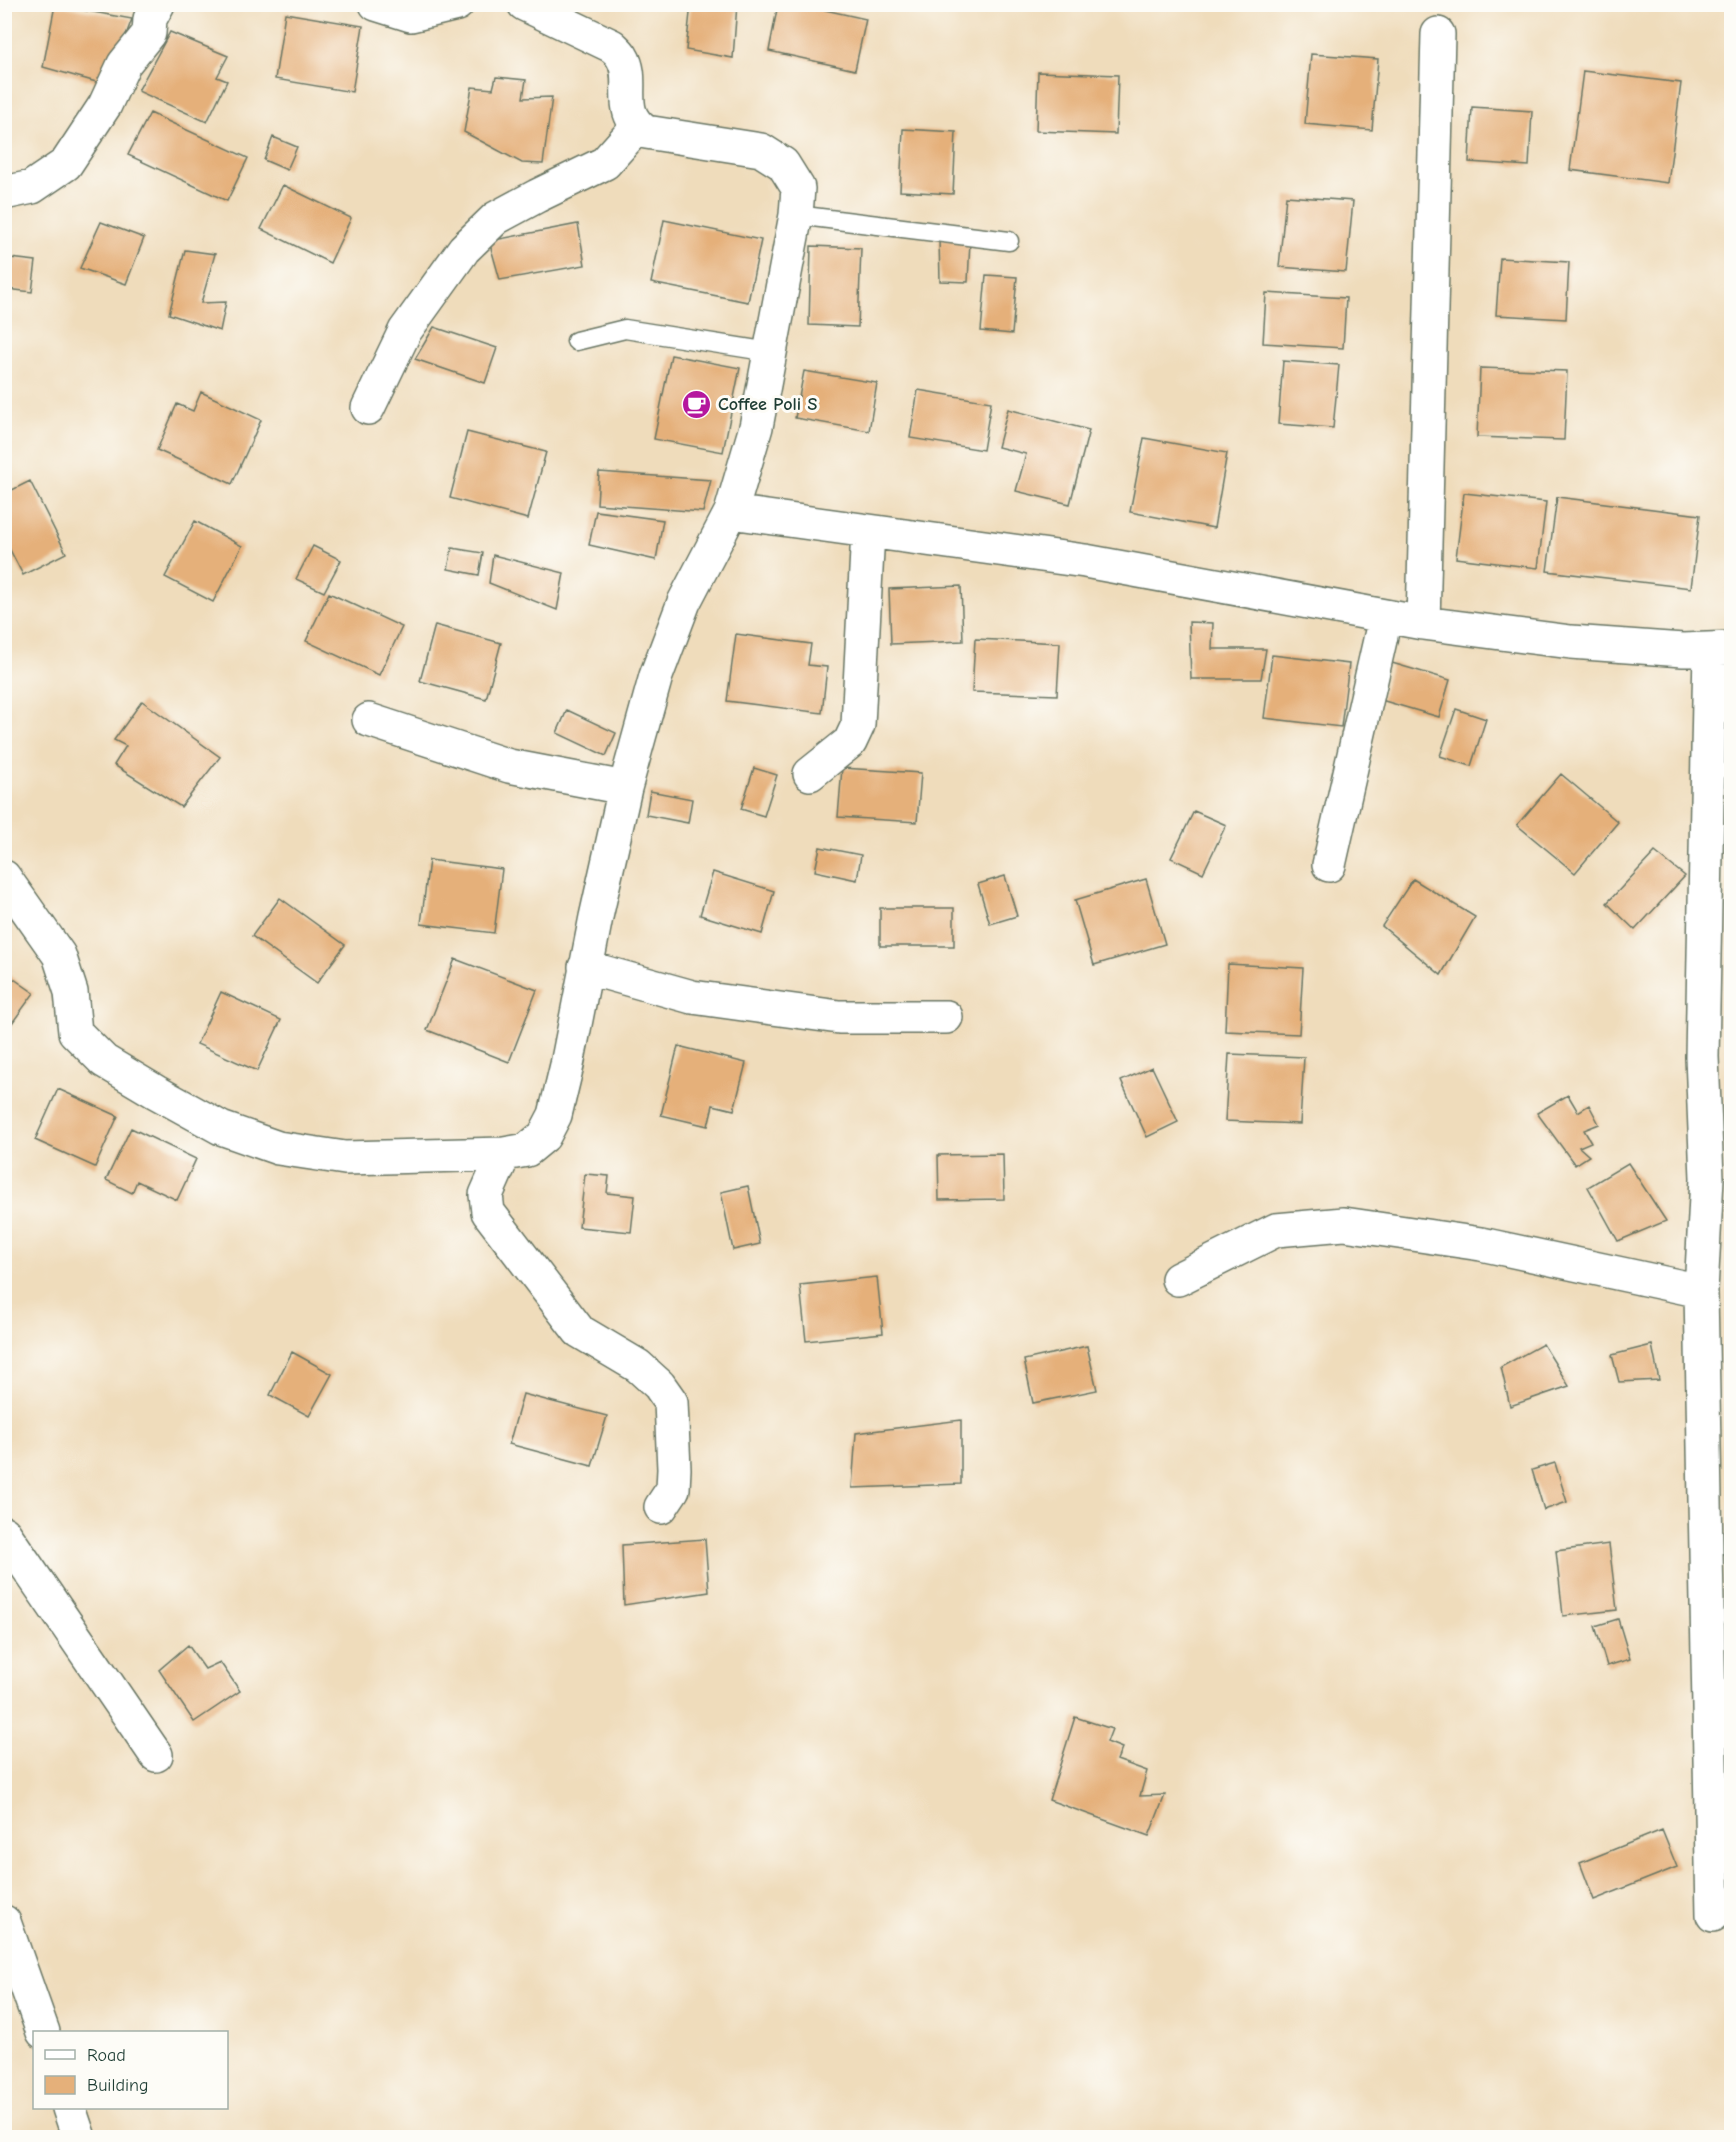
<svg xmlns="http://www.w3.org/2000/svg" width="1736" height="2142" font-family="'Comic Neue',sans-serif">
<style>
.building{fill:#e5b07a}
.lines{fill:none;stroke-linecap:round;stroke-linejoin:round}
.lane-casing{stroke:#687563;stroke-width:21}
.street-casing{stroke:#687563;stroke-width:36}
.lane{stroke:#fff;stroke-width:18}
.street{stroke:#fff;stroke-width:33}
.labels{text-anchor:middle;stroke-width:6;stroke-linejoin:round;paint-order:stroke}
.poi-label{font-size:18px;font-weight:bold;fill:#1f3d34;stroke:#fdfcf7;text-anchor:start}
</style>
<rect width="100%" height="100%" fill="#fdfcf7"/>
<filter id="ink" filterUnits="userSpaceOnUse"><feTurbulence type="fractalNoise" baseFrequency=".0167" numOctaves="2"/><feDisplacementMap in="SourceGraphic" scale="12" xChannelSelector="R" yChannelSelector="G"/><feConvolveMatrix kernelMatrix="1 2 1 2 8 2 1 2 1" color-interpolation-filters="sRGB"/></filter>
<filter id="wash" filterUnits="userSpaceOnUse"><feTurbulence type="fractalNoise" baseFrequency=".008" numOctaves="4" result="noise"/><feDisplacementMap in="SourceGraphic" scale="24" xChannelSelector="R" yChannelSelector="G"/><feGaussianBlur stdDeviation="1.35" result="paint"/><feColorMatrix in="noise" values="0 0 0 0 0 0 0 0 0 0 0 0 0 0 0 0 0 1.4 0 .05"/><feComposite in="paint" operator="in"/></filter>
<g filter="url(#wash)">
<rect width="100%" height="100%" fill="#efdcbb"/>
<g id="blocks">
<path class="building" d="M691 4H737L733 58 686 50Z
M778 4H798L866 19 855 70 769 51Z
M968 4H1050V7L968 9Z
M55 5 132 19 107 85 43 67Z
M285 13 363 26 352 92 275 79Z
M170 32 228 56 217 77 227 81 207 122 138 91Z
M1311 54 1378 59 1372 130 1305 124Z
M1583 71 1681 83 1668 183 1570 170Z
M1038 72 1118 75 1116 134 1036 131Z
M496 77 526 80 523 98 552 97 543 164 522 163 464 132 472 87 493 89Z
M1472 107 1532 111 1529 166 1469 162Z
M150 113 248 158 227 201 128 155Z
M903 129 956 132 953 194 900 191Z
M273 137 297 147 287 170 264 160Z
M283 185 351 218 330 263 261 229Z
M1286 196 1353 201 1346 272 1279 267Z
M664 220 761 240 748 302 651 283Z
M101 222 144 238 126 284 80 268Z
M578 224 585 265 500 280 489 241Z
M939 239 970 241 968 282 940 281Z
M811 246 861 248 858 327 809 325Z
M185 250 215 254 201 303 226 302 220 331 169 314Z
M10 258 36 261 32 292 7 289Z
M1500 258 1569 262 1566 319 1496 315Z
M986 275 1017 277 1012 334 981 331Z
M1266 293 1346 298 1343 348 1263 343Z
M434 327 497 348 485 383 415 359Z
M671 355 740 368 723 452 654 439Z
M1283 361 1339 365 1333 428 1278 424Z
M1480 368 1567 371 1564 440 1477 437Z
M804 371 877 383 869 431 795 418Z
M918 390 991 402 983 450 910 438Z
M201 392 261 420 232 484 157 450 177 404 193 411Z
M1008 409 1089 430 1070 504 1016 491 1026 454 998 447Z
M467 432 546 452 528 519 450 498Z
M1144 438 1227 453 1214 528 1130 512Z
M599 472 711 480 703 512 597 504Z
M30 481 66 553 23 575 4 538V494Z
M1464 493 1546 502 1538 568 1456 558Z
M1557 497 1700 515 1691 588 1547 571Z
M596 511 663 520 656 560 589 545Z
M195 521 242 546 213 602 165 577Z
M313 546 341 560 324 592 296 579Z
M452 548 483 553 479 575 448 569Z
M493 555 564 573 557 610 489 583Z
M961 586 963 641 891 644 889 589Z
M329 593 402 627 379 675 306 641Z
M1189 622 1213 623 1212 649H1266L1261 679H1191Z
M435 625 501 643 486 699 420 681Z
M736 634 811 644 808 665 827 667 822 713 727 701Z
M975 639 1060 643 1057 695 972 692Z
M1272 655 1349 664 1341 727 1264 718Z
M1392 663 1450 680 1439 717 1381 700Z
M142 701 220 757 181 807 114 765 126 746 114 740Z
M1456 709 1486 719 1471 766 1440 756Z
M567 710 616 733 606 756 557 733Z
M754 768 777 775 764 816 741 809Z
M842 768 921 773 917 822 838 817Z
M1561 774 1618 822 1575 873 1517 825Z
M650 791 692 799 688 823 646 815Z
M1194 811 1226 825 1203 873 1171 858Z
M820 847 861 855 857 880 815 871Z
M1655 852 1685 876 1635 930 1607 903Z
M429 860 502 869 494 933 421 924Z
M713 872 774 891 762 934 700 915Z
M1005 876 1017 916 990 924 978 884Z
M1146 879 1165 944 1094 965 1075 900Z
M1413 879 1475 917 1441 975 1382 926Z
M280 898 345 945 317 983 252 936Z
M880 908H954V946H880Z
M455 959 537 990 509 1062 427 1030Z
M1228 964 1303 968 1299 1034 1225 1031Z
M4 972 34 993 4 1034Z
M221 992 281 1020 257 1071 197 1044Z
M678 1046 746 1063 734 1110 713 1105 708 1126 661 1115Z
M1229 1054 1304 1057 1300 1124 1225 1121Z
M1152 1067 1178 1122 1147 1137 1121 1081Z
M58 1089 118 1116 95 1167 35 1140Z
M1568 1095 1578 1112 1589 1105 1599 1124 1584 1130 1591 1142 1579 1147 1589 1156 1575 1165 1537 1113Z
M131 1128 196 1159 177 1200 137 1181 132 1193 106 1180Z
M1003 1154 1004 1199 939 1200 938 1155Z
M1628 1163 1666 1221 1618 1241 1588 1187Z
M585 1174 609 1176 607 1193 635 1196 631 1232 579 1227Z
M748 1186 760 1244 733 1250 721 1192Z
M877 1277 883 1333 806 1341 800 1285Z
M1543 1344 1569 1386 1510 1406 1501 1367Z
M1652 1345 1659 1380 1619 1382 1612 1355Z
M1087 1346 1097 1390 1033 1403 1024 1360Z
M292 1352 332 1374 309 1416 270 1395Z
M523 1394 607 1416 592 1466 509 1444Z
M961 1420V1484L852 1488 856 1433Z
M1555 1463 1567 1502 1544 1510 1532 1470Z
M705 1539 709 1592 624 1605 622 1545Z
M1609 1544 1617 1610 1563 1616 1556 1551Z
M1618 1619 1630 1659 1607 1666 1595 1626Z
M188 1645 205 1669 220 1662 240 1691 194 1722 159 1670Z
M1075 1717 1112 1729 1107 1742 1122 1748 1117 1760 1147 1771 1140 1796 1165 1795 1149 1836 1049 1800Z
M1662 1830 1677 1867 1594 1900 1580 1863Z"/>
</g>
</g>
<g filter="url(#ink)">
<use href="#blocks" fill-opacity="0" stroke="#687563" stroke-width="1.5"/>
<g class="lines">
<defs>
<path id="lane" d="M796 215 1009 241
M576 341 625 329 770 352"/>
<path id="street" d="M376 4 411 15 457 4
M4 193 32 187 66 164 105 105 124 64 149 33 150 19 158 4
M368 408 405 331 464 249 496 218 537 196 605 163 637 127
M731 512 1085 561 1423 623 1571 642 1683 650 1732 648
M1423 623 1438 34
M1710 649 1702 1057 1707 1178 1701 1291 1713 1915
M369 720 509 766 625 788
M810 774 850 742 858 725 868 531
M1329 865 1385 618
M4 877 59 955 71 992 75 1032 104 1061 156 1092 221 1128 278 1148 345 1158 504 1154 527 1150 544 1136 555 1115 567 1065 596 917 625 788 656 676 684 602 731 512 756 427 796 215 798 188 783 164 761 150 646 132C614 112 637 81 622 57 620 53 615 49 612 46L524 4
M585 967 692 997 839 1017H946
M504 1154 486 1195 488 1212 579 1331 638 1366 659 1385 671 1402 674 1469 673 1489 661 1507
M1178 1279 1276 1230 1344 1224 1481 1244 1701 1291
M4 1533 156 1755
M4 1922 43 2032
M69 2108 79 2138"/>
</defs>
<use href="#lane" class="lane-casing"/>
<use href="#street" class="street-casing"/>
<use href="#lane" class="lane"/>
<use href="#street" class="street"/>
</g>
</g>
<defs>
<symbol id="cafe-disc" viewBox="-11 -11 22 22"><circle r="9.5" fill="#b5179e" stroke="#fdfcf7"/><path d="M-5.5-4.5H6V0H3Q3 3.5 0 3.5H-2.5Q-5.5 3.5-5.5 0ZM3-3.2v2h1.7v-2ZM-6 4.5H4V6H-6Z" fill="#fff"/></symbol>
</defs>
<g fill-rule="evenodd">
<use href="#cafe-disc" x="680" y="388" width="33" height="33"/>
</g>
<g class="labels">
<g class="poi-label">
<text x="718" y="410">Coffee Poli S</text>
</g>
</g>
<rect width="1736" height="2142" fill="none" stroke="#fdfcf7" stroke-width="24"/>
<rect x="33" y="2031" width="195" height="78" fill="#fdfcf7" stroke="#a4b0a9" stroke-width="1.5"/>
<rect x="45" y="2050" width="30" height="9" fill="#ffffff" stroke="#a4b0a9" stroke-width="1.5"/>
<text x="87" y="2061" font-size="18" fill="#1f3d34">Road</text>
<rect x="45" y="2076" width="30" height="18" fill="#e5b07a" stroke="#a4b0a9" stroke-width="1.5"/>
<text x="87" y="2091" font-size="18" fill="#1f3d34">Building</text>
</svg>
